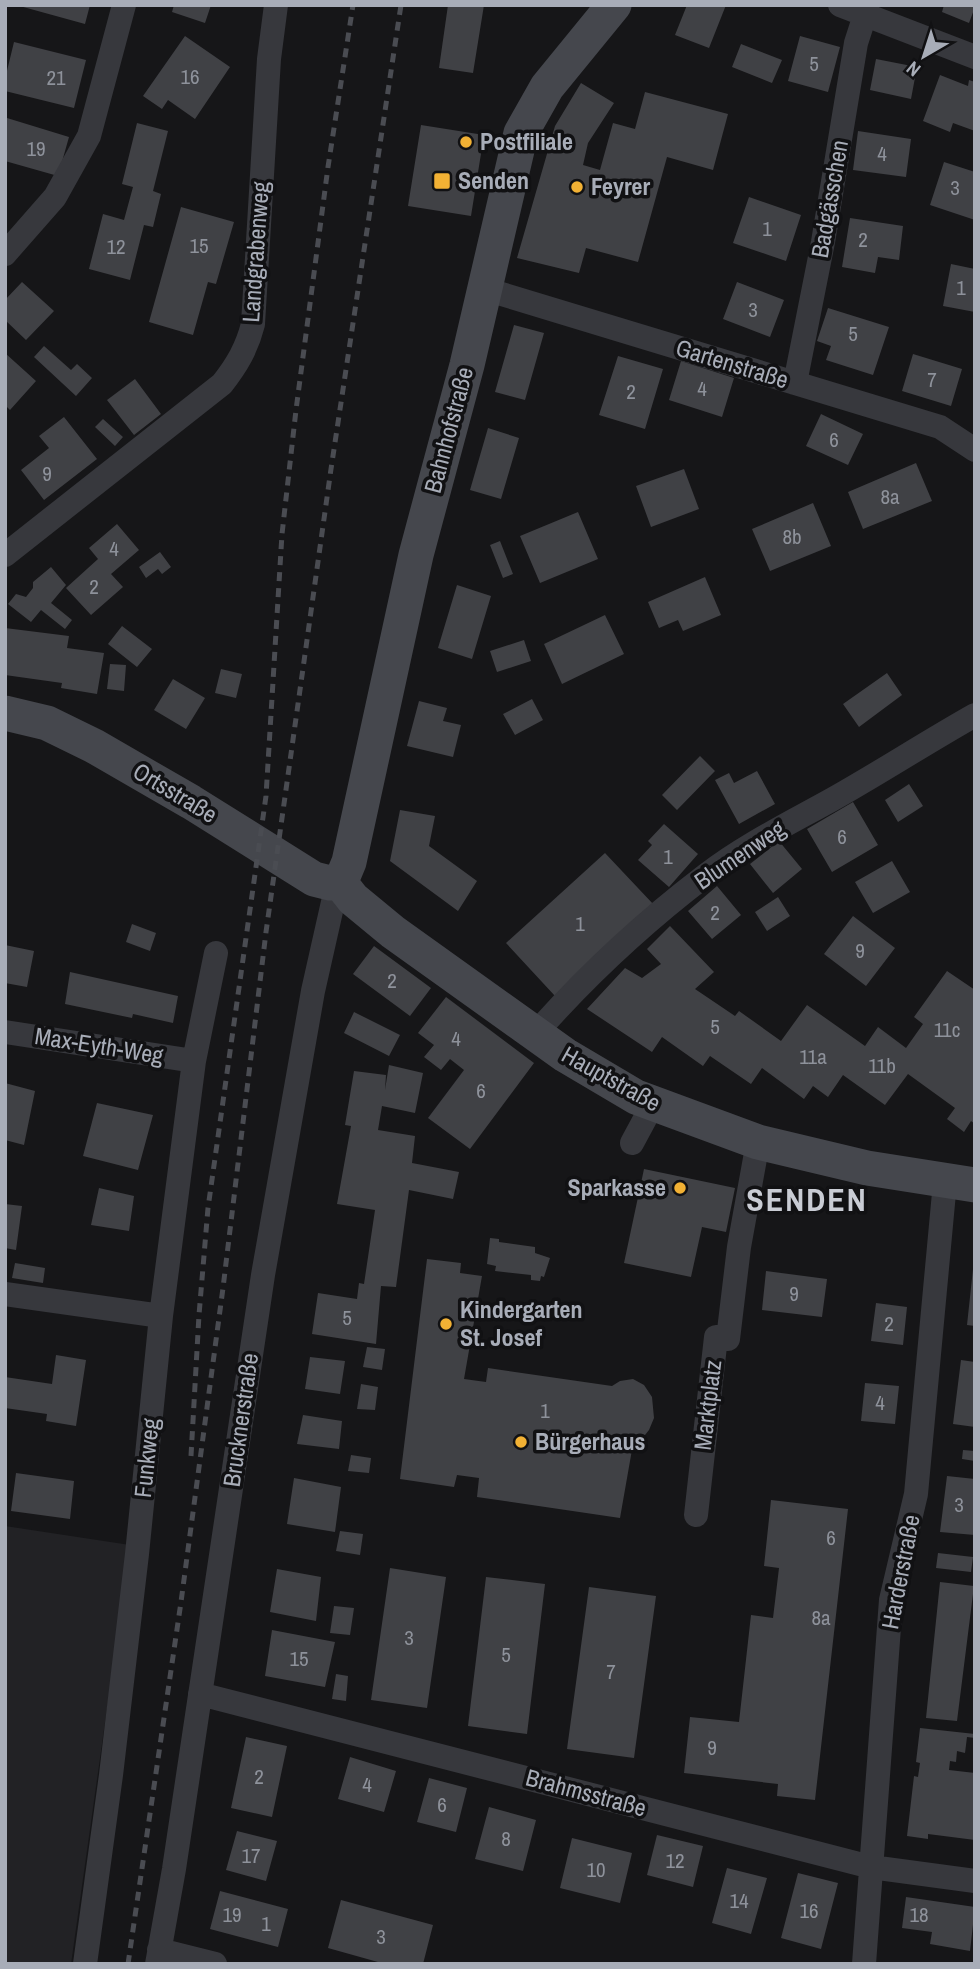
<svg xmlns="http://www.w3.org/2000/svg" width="980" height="1969" font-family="'Archivo Narrow',sans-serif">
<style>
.built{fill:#222225}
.building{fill:#404145}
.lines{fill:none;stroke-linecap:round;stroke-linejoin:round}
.street{stroke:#37383d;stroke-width:24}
.secondary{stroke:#45474d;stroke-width:35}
.rail{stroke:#4a4c52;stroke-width:5;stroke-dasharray:9 7;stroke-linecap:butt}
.poi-dot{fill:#f2b134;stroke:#111113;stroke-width:2.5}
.labels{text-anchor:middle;stroke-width:7;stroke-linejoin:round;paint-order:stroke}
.number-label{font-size:21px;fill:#8e929b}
.poi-label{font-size:24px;font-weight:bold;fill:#a8adb8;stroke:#111113;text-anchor:start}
.street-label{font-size:24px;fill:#a8adb8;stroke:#111113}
.district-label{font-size:32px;font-weight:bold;letter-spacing:2px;fill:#c9ccd4;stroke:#111113}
</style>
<rect width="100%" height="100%" fill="#161618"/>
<path class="built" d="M5 1526 130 1545 71 1964H5Z"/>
<path class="building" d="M16 5H90L85 24Z
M174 5H211L205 23 172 12Z
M448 5H484L473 73 439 68Z
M687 5H726L709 48 675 35Z
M944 5H975V7L969 23 942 12Z
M185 36 230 67 195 119 168 100 162 109 143 96Z
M800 36 840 47 828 92 788 81Z
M14 42 86 60 74 108 5 91V79Z
M741 44 782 60 772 83 732 67Z
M876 59 917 67 911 99 870 90Z
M940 75 968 86 969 80 975 82V131L953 123 950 132 923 121Z
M581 83 614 103 588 143 583 165 600 170 613 123 635 129 645 92 728 114 713 170 667 157 638 262 586 248 579 273 517 258 555 126Z
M7 118 69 137 58 176 5 161V126Z
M137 123 168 131 153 191 161 194 153 227 144 225 130 280 89 269 103 214 124 220 133 187 122 184Z
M421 125 484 135 471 216 408 206Z
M858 131 911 139 906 177 853 170Z
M944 162 975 172V220L930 205Z
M749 197 801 215 786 261 733 243Z
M181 207 234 222 216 284 208 282 193 335 149 322Z
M850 218 903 226 899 260 878 257 875 273 842 267Z
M951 264 975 269V312L943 306Z
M22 282 54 311 26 340 5 320V300Z
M737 282 784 300 770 337 723 319Z
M828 308 889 327 873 375 826 360 831 346 817 341Z
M514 325 544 333 525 400 495 392Z
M44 346 71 370 77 364 92 378 76 396 34 357Z
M5 353 36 381 10 410 5 405Z
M913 354 962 369 951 406 902 391Z
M618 356 663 369 645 429 599 415Z
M681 361 734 378 722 417 669 400Z
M135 379 161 414 134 435 107 400Z
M821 414 863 434 848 465 806 446Z
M64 417 97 459 44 500 21 470 49 448 39 436Z
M103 419 123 437 115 446 95 427Z
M488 428 519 438 501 499 470 490Z
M916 463 932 501 863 529 848 492Z
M684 469 699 509 651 527 636 486Z
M813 503 831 546 770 571 752 529Z
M578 512 598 559 540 583 520 536Z
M117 524 139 550 111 574 123 587 91 615 66 588 98 559 89 548Z
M500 541 513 574 503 578 490 545Z
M160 552 171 567 162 574 158 569 146 578 139 567Z
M51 567 66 585 51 603 72 620 65 629 41 610 31 622 8 604 16 594 26 597 33 588V582Z
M705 577 721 615 683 631 678 620 659 628 648 602Z
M457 585 491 596 472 659 438 648Z
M605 615 624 654 562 684 544 644Z
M122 626 152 649 137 667 108 644Z
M5 628 69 636 67 648 104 653 97 694 61 688 62 683 5 675Z
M524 640 531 661 497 672 490 651Z
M110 664 126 665 124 691 107 689Z
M221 669 242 674 236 698 215 693Z
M887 673 902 695 859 727 843 704Z
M173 679 205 698 186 729 154 710Z
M532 699 543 720 515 735 503 714Z
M419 701 447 708 443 721 461 725 453 757 407 746Z
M700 756 715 771 677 810 662 795Z
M757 771 775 804 739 824 715 780 729 773 734 783Z
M909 784 923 806 898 822 885 800Z
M853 802 878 845 832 872 807 829Z
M400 810 435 816 429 846 477 881 458 911 390 861Z
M664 824 698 854 669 887 638 860 652 845 648 841Z
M779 841 802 869 773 893 750 864Z
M605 853 654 905 555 996 506 943Z
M892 861 910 892 873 913 855 882Z
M717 886 741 915 712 939 688 911Z
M778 897 790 916 767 931 755 912Z
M853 916 895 948 866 986 824 954Z
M132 924 156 933 150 951 126 942Z
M670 926 714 972 695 989 735 1016 739 1011 781 1041 807 1005 865 1046 878 1027 906 1048 923 1024 914 1017 947 971 975 990V1124L971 1121 964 1132 947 1119 955 1108 908 1074 885 1105 843 1075 828 1097 813 1086 804 1099 762 1068 751 1084 710 1056 703 1066 662 1037 652 1052 587 1009 625 968 642 978 661 964 647 949Z
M5 945 34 951 27 987 5 983Z
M374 946 431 988 410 1016 353 974Z
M70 972 178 996 173 1023 133 1014 132 1018 65 1004Z
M446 997 534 1063 470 1149 428 1118 464 1070 450 1059 441 1070 424 1057 434 1045 418 1033Z
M354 1012 400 1035 389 1056 344 1033Z
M389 1065 423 1073 415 1113 382 1106 378 1130 415 1136 412 1163 459 1172 453 1199 409 1190 396 1287 381 1286 376 1344 312 1334 318 1293 357 1299 359 1283 364 1284 375 1210 337 1204 351 1126 345 1125 354 1071 386 1075 385 1090Z
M5 1083 35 1091 24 1145 5 1140Z
M97 1103 153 1115 138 1170 83 1156Z
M644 1169 735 1188 726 1232 702 1227 691 1277 624 1263Z
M99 1188 134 1196 129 1231 91 1225Z
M5 1204 22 1206 16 1250 5 1248Z
M490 1238 499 1239V1242L535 1247V1253L550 1258 544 1277 541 1276 540 1281 531 1280V1275L495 1271 496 1266 487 1264Z
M427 1259 461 1263 460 1273 482 1276 464 1379 486 1382 488 1368 612 1386 620 1381 633 1379 644 1385 652 1397 654 1418 649 1430 641 1440 633 1444 620 1518 477 1497 479 1478 457 1475 454 1487 400 1479Z
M15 1263 45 1268 43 1283 12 1278Z
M973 1269H975V1326L967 1325Z
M766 1271 827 1279 822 1317 762 1310Z
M876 1303 907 1307 903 1345 871 1341Z
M367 1347 385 1349 382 1370 363 1367Z
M56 1355 86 1360 76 1426 46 1421 47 1414 5 1408V1377L52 1384Z
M310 1357 345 1361 340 1394 305 1389Z
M961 1360 975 1362V1427L953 1424Z
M865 1383 899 1386 895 1424 861 1421Z
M361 1384 378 1387 375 1410 357 1409Z
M303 1415 342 1421 339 1449 297 1444Z
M963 1450 975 1451V1461L962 1459Z
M351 1455 371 1458 369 1473 348 1471Z
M16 1473 74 1481 70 1519 11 1511Z
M947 1476 975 1479V1535L940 1532Z
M294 1478 341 1487 335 1532 287 1524Z
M771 1500 848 1509 815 1800 777 1796 778 1784 684 1773 690 1717 739 1722 751 1615 773 1618 779 1568 764 1566Z
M340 1531 363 1534 360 1555 336 1551Z
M938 1553 973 1557 971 1572 936 1568Z
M390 1568 446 1577 427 1708 371 1700Z
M277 1569 321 1577 316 1621 270 1612Z
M486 1577 545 1584 527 1734 468 1726Z
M940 1582 974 1586 957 1721 926 1718Z
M589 1587 656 1596 634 1758 567 1749Z
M334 1606 354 1608 350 1635 330 1633Z
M272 1630 335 1642 325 1687 265 1676Z
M336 1674 348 1676 346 1701 332 1699Z
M920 1728 975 1734V1738L967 1737 965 1753 957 1751 956 1762 950 1761 949 1770 975 1773V1840L928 1834V1839L907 1836 914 1776 918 1777 920 1763 916 1762Z
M246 1737 287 1746 272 1817 231 1808Z
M350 1757 396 1771 384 1812 338 1799Z
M429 1778 467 1788 456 1832 417 1822Z
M489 1807 536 1820 523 1871 475 1859Z
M237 1831 277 1841 266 1881 226 1870Z
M657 1835 703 1846 693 1887 647 1875Z
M572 1838 632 1853 620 1903 560 1888Z
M727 1868 767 1878 751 1934 712 1923Z
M798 1873 838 1883 821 1949 781 1938Z
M220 1891 288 1909 278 1947 210 1929Z
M906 1897 975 1907 970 1951 930 1944 932 1932 902 1928Z
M341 1900 433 1925 423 1964H385L328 1948Z"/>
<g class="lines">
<path class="street" d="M840 5 975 57
M5 254 55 197 89 136 124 5
M485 289 940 427 975 450
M795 383 823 242 856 43 865 15
M5 555 222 384C237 365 247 348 253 324L269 59 276 5
M5 1032 194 1061
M535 1034C587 975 643 923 706 875 745 845 790 823 833 799 881 772 927 742 975 715
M632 1143 653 1104
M5 1294 161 1316
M696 1515 716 1337 728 1339 739 1247 758 1142
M200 1694 871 1867 975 1881
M159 1950 215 1964
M85 1964 111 1775 137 1554 161 1316 194 1061 216 953
M157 1964 174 1869 263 1275 313 991 338 880
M864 1964 891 1600 916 1494 945 1182"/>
<path class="secondary" d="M5 713 47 723 94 746 191 802 314 879 330 883 338 880
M338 880 344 874 349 862 416 555 467 365 521 133 547 87 614 5
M338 880 353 899 393 932 565 1055 636 1097 758 1142 867 1168 975 1185"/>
<path class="rail" d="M191 1456 199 1315 208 1208 266 796 282 534 296 410 328 167 353 5
M128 1964 181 1602 223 1288 266 932 331 469 401 5"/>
</g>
<g class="poi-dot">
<circle cx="466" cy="142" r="7"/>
<rect x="433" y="172" width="18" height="18" rx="3.5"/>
<circle cx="577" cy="187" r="7"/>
<circle cx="680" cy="1188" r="7"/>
<circle cx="446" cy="1324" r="7"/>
<circle cx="521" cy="1442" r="7"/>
</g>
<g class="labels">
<g class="number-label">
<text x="814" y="71">5</text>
<text x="190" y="84">16</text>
<text x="56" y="85">21</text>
<text x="36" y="156">19</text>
<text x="882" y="161">4</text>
<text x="955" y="195">3</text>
<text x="767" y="236">1</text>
<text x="863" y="247">2</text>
<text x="199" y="253">15</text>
<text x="116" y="254">12</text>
<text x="961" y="295">1</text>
<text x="753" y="317">3</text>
<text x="853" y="341">5</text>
<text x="932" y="387">7</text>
<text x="702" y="396">4</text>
<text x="631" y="399">2</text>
<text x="834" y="447">6</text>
<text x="47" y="481">9</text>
<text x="890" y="504">8a</text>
<text x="792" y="544">8b</text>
<text x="114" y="556">4</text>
<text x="94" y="594">2</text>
<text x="842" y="844">6</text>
<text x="668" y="864">1</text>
<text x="715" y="920">2</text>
<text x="580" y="931">1</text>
<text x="860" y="958">9</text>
<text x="392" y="988">2</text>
<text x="715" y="1034">5</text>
<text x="947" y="1037">11c</text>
<text x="456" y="1046">4</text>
<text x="813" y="1064">11a</text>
<text x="882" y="1073">11b</text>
<text x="481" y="1098">6</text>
<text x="794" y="1301">9</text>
<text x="347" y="1325">5</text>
<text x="889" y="1331">2</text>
<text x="880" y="1410">4</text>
<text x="545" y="1418">1</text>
<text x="959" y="1512">3</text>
<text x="831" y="1545">6</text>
<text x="821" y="1625">8a</text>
<text x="409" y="1645">3</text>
<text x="506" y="1662">5</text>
<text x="299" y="1666">15</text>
<text x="611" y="1679">7</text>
<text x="712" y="1755">9</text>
<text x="259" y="1784">2</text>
<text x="367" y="1792">4</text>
<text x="442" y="1812">6</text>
<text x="506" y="1846">8</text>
<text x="251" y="1863">17</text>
<text x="675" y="1868">12</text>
<text x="596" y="1877">10</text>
<text x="739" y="1908">14</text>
<text x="809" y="1918">16</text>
<text x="232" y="1922">19</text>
<text x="919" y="1922">18</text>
<text x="266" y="1931">1</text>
<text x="381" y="1944">3</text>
</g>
<g class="poi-label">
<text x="480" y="150">Postfiliale</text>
<text x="458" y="189">Senden</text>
<text x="591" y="195">Feyrer</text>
<text x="666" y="1196" text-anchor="end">Sparkasse</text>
<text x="460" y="1318">Kindergarten<tspan x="460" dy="28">St. Josef</tspan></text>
<text x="535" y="1450">Bürgerhaus</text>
</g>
<g class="street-label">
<text transform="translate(830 199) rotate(-80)" y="8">Badgässchen</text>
<text transform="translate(256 252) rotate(-86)" y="8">Landgrabenweg</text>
<text transform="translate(732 364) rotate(17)" y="8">Gartenstraße</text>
<text transform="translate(449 430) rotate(-75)" y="8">Bahnhofstraße</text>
<text transform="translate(175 793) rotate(31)" y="8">Ortsstraße</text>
<text transform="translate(740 855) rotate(-34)" y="8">Blumenweg</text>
<text transform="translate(99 1046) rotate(9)" y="8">Max-Eyth-Weg</text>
<text transform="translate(611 1079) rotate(29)" y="8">Hauptstraße</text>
<text transform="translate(708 1405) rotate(-83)" y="8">Marktplatz</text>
<text transform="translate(241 1420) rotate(-82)" y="8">Brucknerstraße</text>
<text transform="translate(147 1458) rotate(-84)" y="8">Funkweg</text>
<text transform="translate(901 1572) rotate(-79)" y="8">Harderstraße</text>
<text transform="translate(586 1793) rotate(15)" y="8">Brahmsstraße</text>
</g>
<g class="district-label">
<text x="807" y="1211">SENDEN</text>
</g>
</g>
<rect width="980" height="1969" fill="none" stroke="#a8adb8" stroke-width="14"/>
<g transform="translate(924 56) rotate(219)" stroke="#111113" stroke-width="5" paint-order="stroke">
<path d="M0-5L12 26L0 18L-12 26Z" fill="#a8adb8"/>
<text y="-10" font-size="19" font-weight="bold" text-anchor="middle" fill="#a8adb8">N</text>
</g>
</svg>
